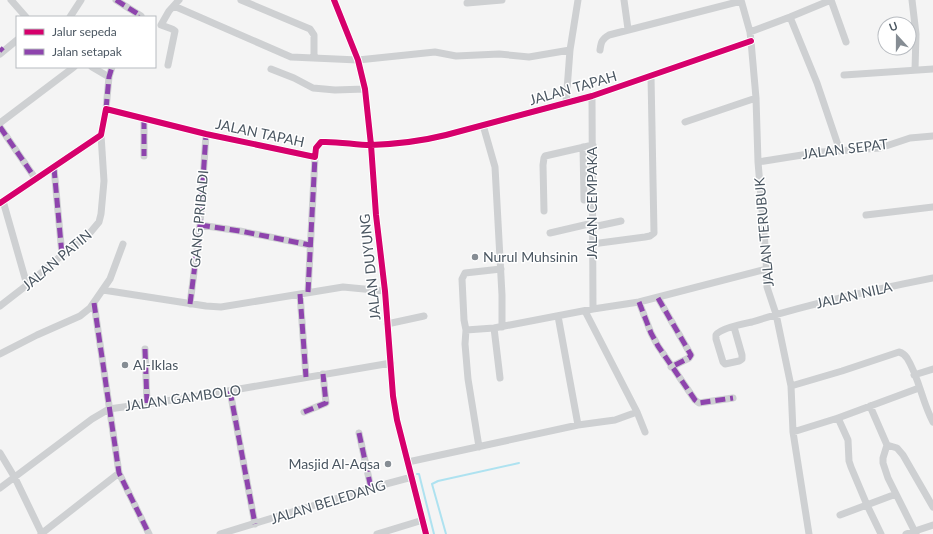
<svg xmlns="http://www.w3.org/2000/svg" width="933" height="534" font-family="Lato,sans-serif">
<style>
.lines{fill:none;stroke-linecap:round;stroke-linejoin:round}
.stream{stroke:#aee2f0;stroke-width:2}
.street{stroke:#ced0d2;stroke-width:7}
.quiet{stroke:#8e44ad;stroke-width:5;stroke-dasharray:10 5;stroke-linecap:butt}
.cycleway-casing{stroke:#fff;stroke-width:8}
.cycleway{stroke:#d6006c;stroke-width:6}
.poi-dot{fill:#868d94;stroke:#fff;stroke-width:1.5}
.labels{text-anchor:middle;stroke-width:3;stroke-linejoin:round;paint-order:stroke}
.street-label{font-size:14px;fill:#4a5661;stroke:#fff}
.poi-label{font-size:14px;fill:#4a5661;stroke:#fff;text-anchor:start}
</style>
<rect width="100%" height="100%" fill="#f4f4f4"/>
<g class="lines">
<path class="stream" d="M417 474H419L434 534
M446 534 432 484 438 481 519 463"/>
<path class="street" d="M11 0 26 17
M116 0 141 16 140 17
M241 0 310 29 314 35V58
M334 0 358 60 365 89 371 145 376 215 385 291 393 396 397 420 426 534
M624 0 628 29
M741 0 750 32 751 41 756 98 758 162 766 257 767 287 776 314 791 386 793 432 809 534
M831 0 846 42
M912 0 916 34 915 70
M467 3 502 0
M174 6 291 57 358 60 435 52 456 56 499 54 529 57 570 50
M70 17 81 0
M790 17 817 83 840 151
M750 32 790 17 831 0
M600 50C601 42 602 39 609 35L741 1
M0 54 17 40
M168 65 175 31 172 29 161 25 169 11 179 0
M92 67 109 77
M271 69 294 78 313 88 335 90 365 89
M844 75 933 69
M592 96 593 309
M566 103 570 50 578 0
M106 109 109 77 112 67
M144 119V156
M685 122 756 98
M0 123 74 67
M483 125 495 167 502 295V327
M0 127 35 178
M583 147 584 200
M758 162 821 152 880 148 910 138 933 136
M54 168 62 255
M3 201 27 285
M0 203 101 135 106 109 206 134 315 157 316 148 321 142C338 141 355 145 371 145 397 144 422 141 446 135L592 96 751 41
M544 211 543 165 544 158 545 156 593 145
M866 215 933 207
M200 225 240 231 310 245
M593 227 621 221
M550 233 593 223
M592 244 645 237 650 236 654 233 651 76
M501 269 465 273 462 279 464 320 466 330 494 328 593 309 639 302 766 269
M103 290 206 306 221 307 343 287 385 291
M308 292 315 157
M300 294 306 377
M658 298 691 355 689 358 671 367
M639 302 651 333 658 346 695 400 699 403 733 398
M94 303 119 473 149 534
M190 304 200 225 206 134
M0 306 27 285 62 255 89 234 99 222 101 214 104 181 101 135
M585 311 637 412
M558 316 578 425
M387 324 424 316
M734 327 742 355V359L739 361 725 364 723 362 716 339V335C721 328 743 324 752 322 812 303 872 290 933 278
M494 328 500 378
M466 330 465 344 468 379 479 447
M145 349 147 403
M0 354 37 335 80 316 90 308 110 279 123 244
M914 375 933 369
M791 386 842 371 899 352C903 353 905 355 907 358 919 377 922 402 933 422
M230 391 255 524
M870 406 887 445 883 458V463L888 478 896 494
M304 412 326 403 323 374
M838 418 848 440 849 461 851 467 867 505 881 534
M793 432 838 418 919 388
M359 433 371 488
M887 445 897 448 903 455 933 507
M0 453 15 478 42 534
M408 462 578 425 615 420 637 412 645 432
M0 488 92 419 109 409 187 398 391 363
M840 515 896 494 916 534
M41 534 119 473
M220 534 371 488 412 477
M377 534 423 520
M906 534 933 525"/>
<path class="quiet" d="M116 0 141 16 140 17
M0 48 3 51
M106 109 109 77 112 67
M144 119V156
M0 127 35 178
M54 168 62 255
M200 225 240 231 310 245
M308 292 315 157
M300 294 306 377
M658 298 691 355 689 358 671 367
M639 302 651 333 658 346 695 400 699 403 733 398
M94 303 119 473 149 534
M190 304 200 225 206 134
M145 349 147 403
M230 391 255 524
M304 412 326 403 323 374
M359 433 371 488"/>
<defs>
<path id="cycleway" d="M334 0 358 60 365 89 371 145 376 215 385 291 393 396 397 420 426 534
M0 203 101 135 106 109 206 134 315 157 316 148 321 142C338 141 355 145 371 145 397 144 422 141 446 135L592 96 751 41"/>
</defs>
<use href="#cycleway" class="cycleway-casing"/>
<use href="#cycleway" class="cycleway"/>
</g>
<g class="poi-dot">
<circle cx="475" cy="257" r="4"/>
<circle cx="125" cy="365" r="4"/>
<circle cx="388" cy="464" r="4"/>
</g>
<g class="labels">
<g class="street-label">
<text transform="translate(573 88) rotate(-16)" y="5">JALAN TAPAH</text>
<text transform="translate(260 133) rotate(12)" y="5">JALAN TAPAH</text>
<text transform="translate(845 149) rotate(-7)" y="5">JALAN SEPAT</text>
<text transform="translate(592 203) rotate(-90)" y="5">JALAN CEMPAKA</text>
<text transform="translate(199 219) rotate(-85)" y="5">GANG PRIBADI</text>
<text transform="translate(764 232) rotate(-95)" y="5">JALAN TERUBUK</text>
<text transform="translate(57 260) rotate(-40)" y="5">JALAN PATIN</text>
<text transform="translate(370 267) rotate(-96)" y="5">JALAN DUYUNG</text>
<text transform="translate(854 295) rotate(-13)" y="5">JALAN NILA</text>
<text transform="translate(183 398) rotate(-8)" y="5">JALAN GAMBOLO</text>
<text transform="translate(328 502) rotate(-17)" y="5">JALAN BELEDANG</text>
</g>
<g class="poi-label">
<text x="483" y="262">Nurul Muhsinin</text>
<text x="133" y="370">Al-Iklas</text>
<text x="380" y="469" text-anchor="end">Masjid Al-Aqsa</text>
</g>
</g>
<rect x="16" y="16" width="140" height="52" fill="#ffffff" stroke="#b7bbc0"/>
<rect x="24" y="29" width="20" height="6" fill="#d6006c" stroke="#b7bbc0"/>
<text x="52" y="36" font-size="12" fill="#4a5661">Jalur sepeda</text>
<rect x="24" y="49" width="20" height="6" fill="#8e44ad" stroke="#b7bbc0"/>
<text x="52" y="56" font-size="12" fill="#4a5661">Jalan setapak</text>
<g transform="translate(897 36) rotate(339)"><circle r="19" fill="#ffffff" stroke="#b7bbc0"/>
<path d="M0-3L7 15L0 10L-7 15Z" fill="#868d94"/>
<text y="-6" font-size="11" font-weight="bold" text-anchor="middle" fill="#4a5661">U</text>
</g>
</svg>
